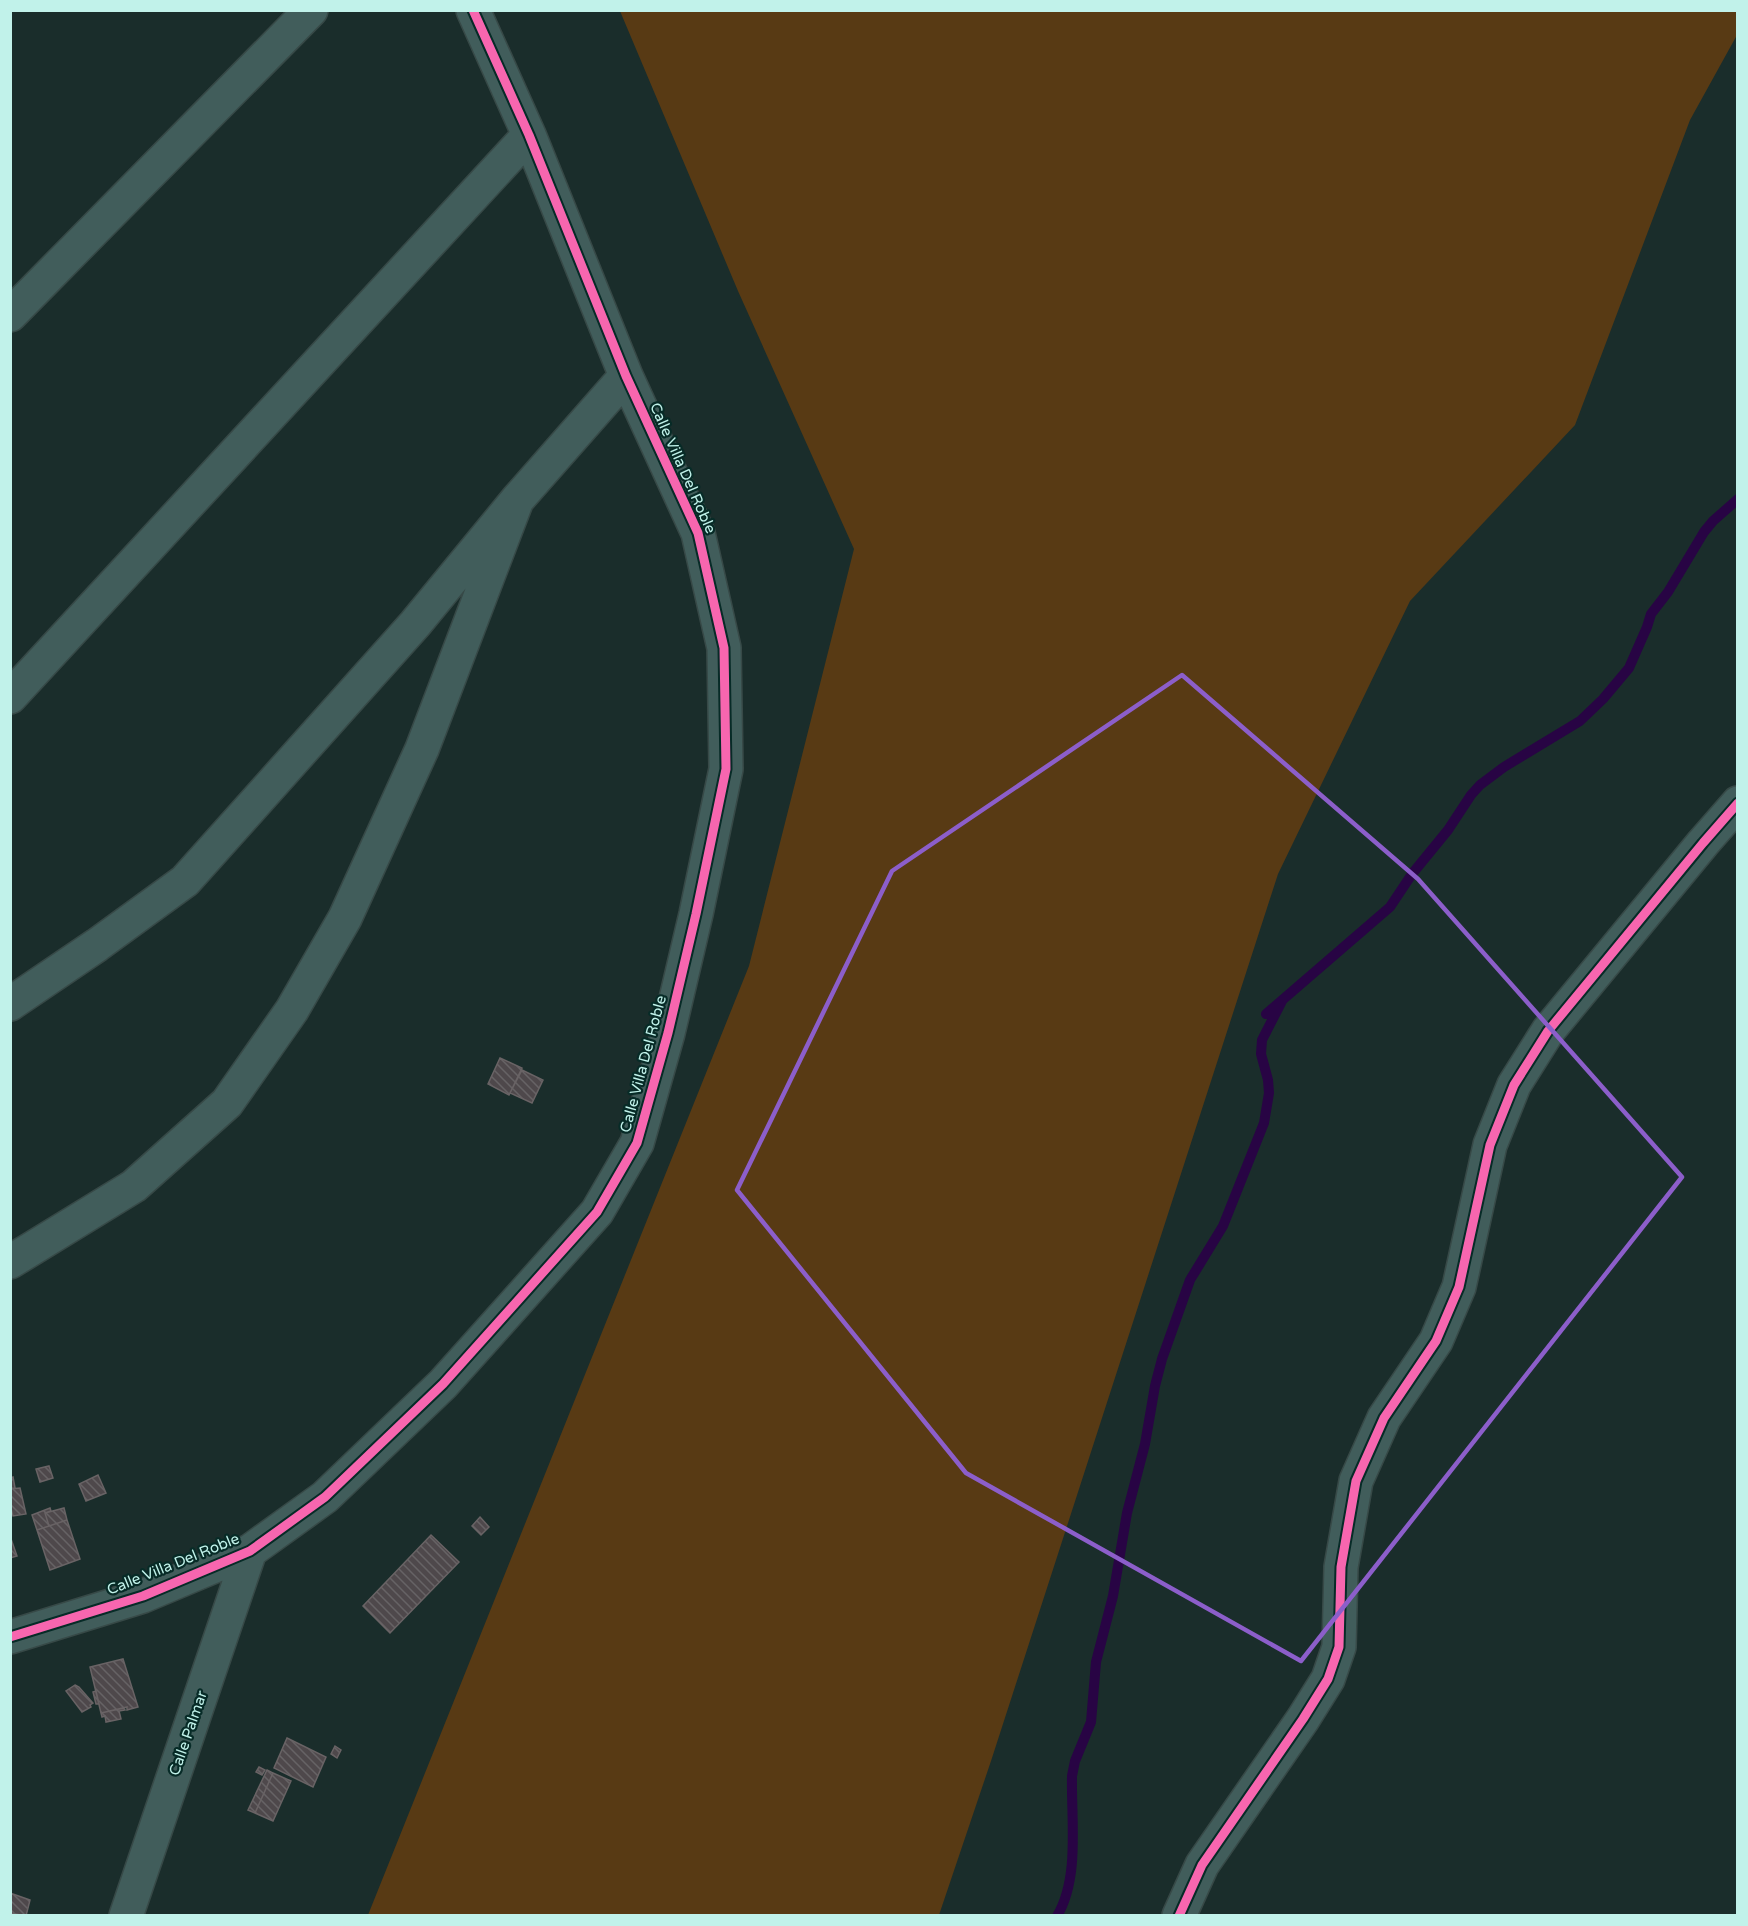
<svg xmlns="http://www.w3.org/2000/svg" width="1748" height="1926" font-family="'Varela Round',sans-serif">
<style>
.green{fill:#583a14}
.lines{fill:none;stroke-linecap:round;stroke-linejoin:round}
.stream{stroke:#280444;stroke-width:10}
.building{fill:url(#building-back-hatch);stroke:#696365;stroke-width:1.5}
.minor-casing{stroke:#374947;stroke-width:36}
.minor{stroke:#415d5b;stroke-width:33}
.cycleway-casing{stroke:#072b27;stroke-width:13}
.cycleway{stroke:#f766af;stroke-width:9}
.marked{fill:none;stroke:#8c5eca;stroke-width:4.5;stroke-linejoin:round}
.labels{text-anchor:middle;stroke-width:4.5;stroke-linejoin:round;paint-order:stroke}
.street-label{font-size:15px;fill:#c1f2ea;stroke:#072b27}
</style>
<defs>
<pattern id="building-back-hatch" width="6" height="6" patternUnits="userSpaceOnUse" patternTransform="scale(1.5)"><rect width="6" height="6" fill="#4e484b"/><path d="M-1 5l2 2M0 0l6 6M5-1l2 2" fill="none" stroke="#666365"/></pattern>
</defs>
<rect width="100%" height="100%" fill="#1a2d2b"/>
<path class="green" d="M620 11H1737V35L1690 120 1575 425 1410 601 1278 874 991 1761 939 1915H368L749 966 854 549 738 291Z"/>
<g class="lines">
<path class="stream" d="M1057 1916C1080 1878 1071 1819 1072 1776L1075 1761 1091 1722 1096 1662 1113 1596 1127 1513 1145 1444 1155 1386 1162 1359 1190 1280 1223 1226 1264 1123 1269 1093 1268 1080 1261 1054 1262 1040 1282 1001 1266 1014 1390 907 1412 874 1448 830 1471 795 1480 785 1504 767 1580 721 1603 699 1629 668 1647 627 1651 614 1668 592 1704 532 1713 521 1738 499"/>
</g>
<path class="building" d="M500 1058 522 1068 509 1095 488 1084Z
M522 1070 543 1080 532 1103 510 1093Z
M49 1466 53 1478 40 1482 36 1469Z
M98 1475 106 1493 86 1501 79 1484Z
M13 1477 15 1488 10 1489V1478Z
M20 1488 26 1514 13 1516 10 1505V1489Z
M50 1508 51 1511 45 1513 49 1526 37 1530 32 1515Z
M64 1508 67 1520 49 1526 45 1513Z
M480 1517 489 1527 481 1535 472 1526Z
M67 1520 80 1559 50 1570 37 1530Z
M431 1535 459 1562 390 1633 363 1606Z
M10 1536 17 1556 10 1558Z
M123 1659 138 1707 127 1710V1707L101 1713 90 1667Z
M75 1685 79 1687 93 1703 90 1705 91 1707 82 1712 66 1691Z
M96 1691 99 1704H96L93 1692Z
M124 1708 125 1710 119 1711 121 1719 106 1722 105 1716 102 1717 101 1713Z
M287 1738 326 1757 313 1787 274 1768Z
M335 1746 341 1750 337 1758 331 1754Z
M259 1767 265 1770 262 1775 256 1772Z
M267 1770 273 1773 255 1813 248 1810Z
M273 1773 291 1781 273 1821 255 1813Z
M10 1893 30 1900 26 1916 10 1913Z"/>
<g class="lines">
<defs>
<path id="minor" d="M10 315 311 10
M10 697 529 135
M10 1004 97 945 185 881 415 624 517 500 626 376
M10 1262 134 1186 227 1103 292 1010 345 918 422 749 517 500
M10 1637 143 1596 250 1551 325 1497 443 1384 597 1212 637 1143 668 1033 696 914 726 769 724 648 698 533 626 376 529 135 473 10
M126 1916 250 1551
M1179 1916 1202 1865 1303 1719 1328 1679 1339 1647 1341 1567 1356 1481 1384 1418 1436 1341 1459 1287 1490 1145 1514 1085 1548 1031 1703 843 1738 803"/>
</defs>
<use href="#minor" class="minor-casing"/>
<use href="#minor" class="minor"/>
<defs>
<path id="cycleway" d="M10 1637 143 1596 250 1551 325 1497 443 1384 597 1212 637 1143 668 1033 696 914 726 769 724 648 698 533 626 376 529 135 473 10
M1179 1916 1202 1865 1303 1719 1328 1679 1339 1647 1341 1567 1356 1481 1384 1418 1436 1341 1459 1287 1490 1145 1514 1085 1548 1031 1703 843 1738 803"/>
</defs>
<use href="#cycleway" class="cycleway-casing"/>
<use href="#cycleway" class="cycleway"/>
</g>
<path class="marked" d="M1182 675 1418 879 1682 1177 1301 1661 966 1473 737 1190 892 871Z"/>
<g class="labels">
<g class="street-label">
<text transform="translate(683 468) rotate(66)" y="5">Calle Villa Del Roble</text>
<text transform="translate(643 1064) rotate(-75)" y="5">Calle Villa Del Roble</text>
<text transform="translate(173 1564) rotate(-22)" y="5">Calle Villa Del Roble</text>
<text transform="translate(188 1733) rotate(-71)" y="5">Calle Palmar</text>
</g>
</g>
<rect width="1748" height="1926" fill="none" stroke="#c1f2ea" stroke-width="24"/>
</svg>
